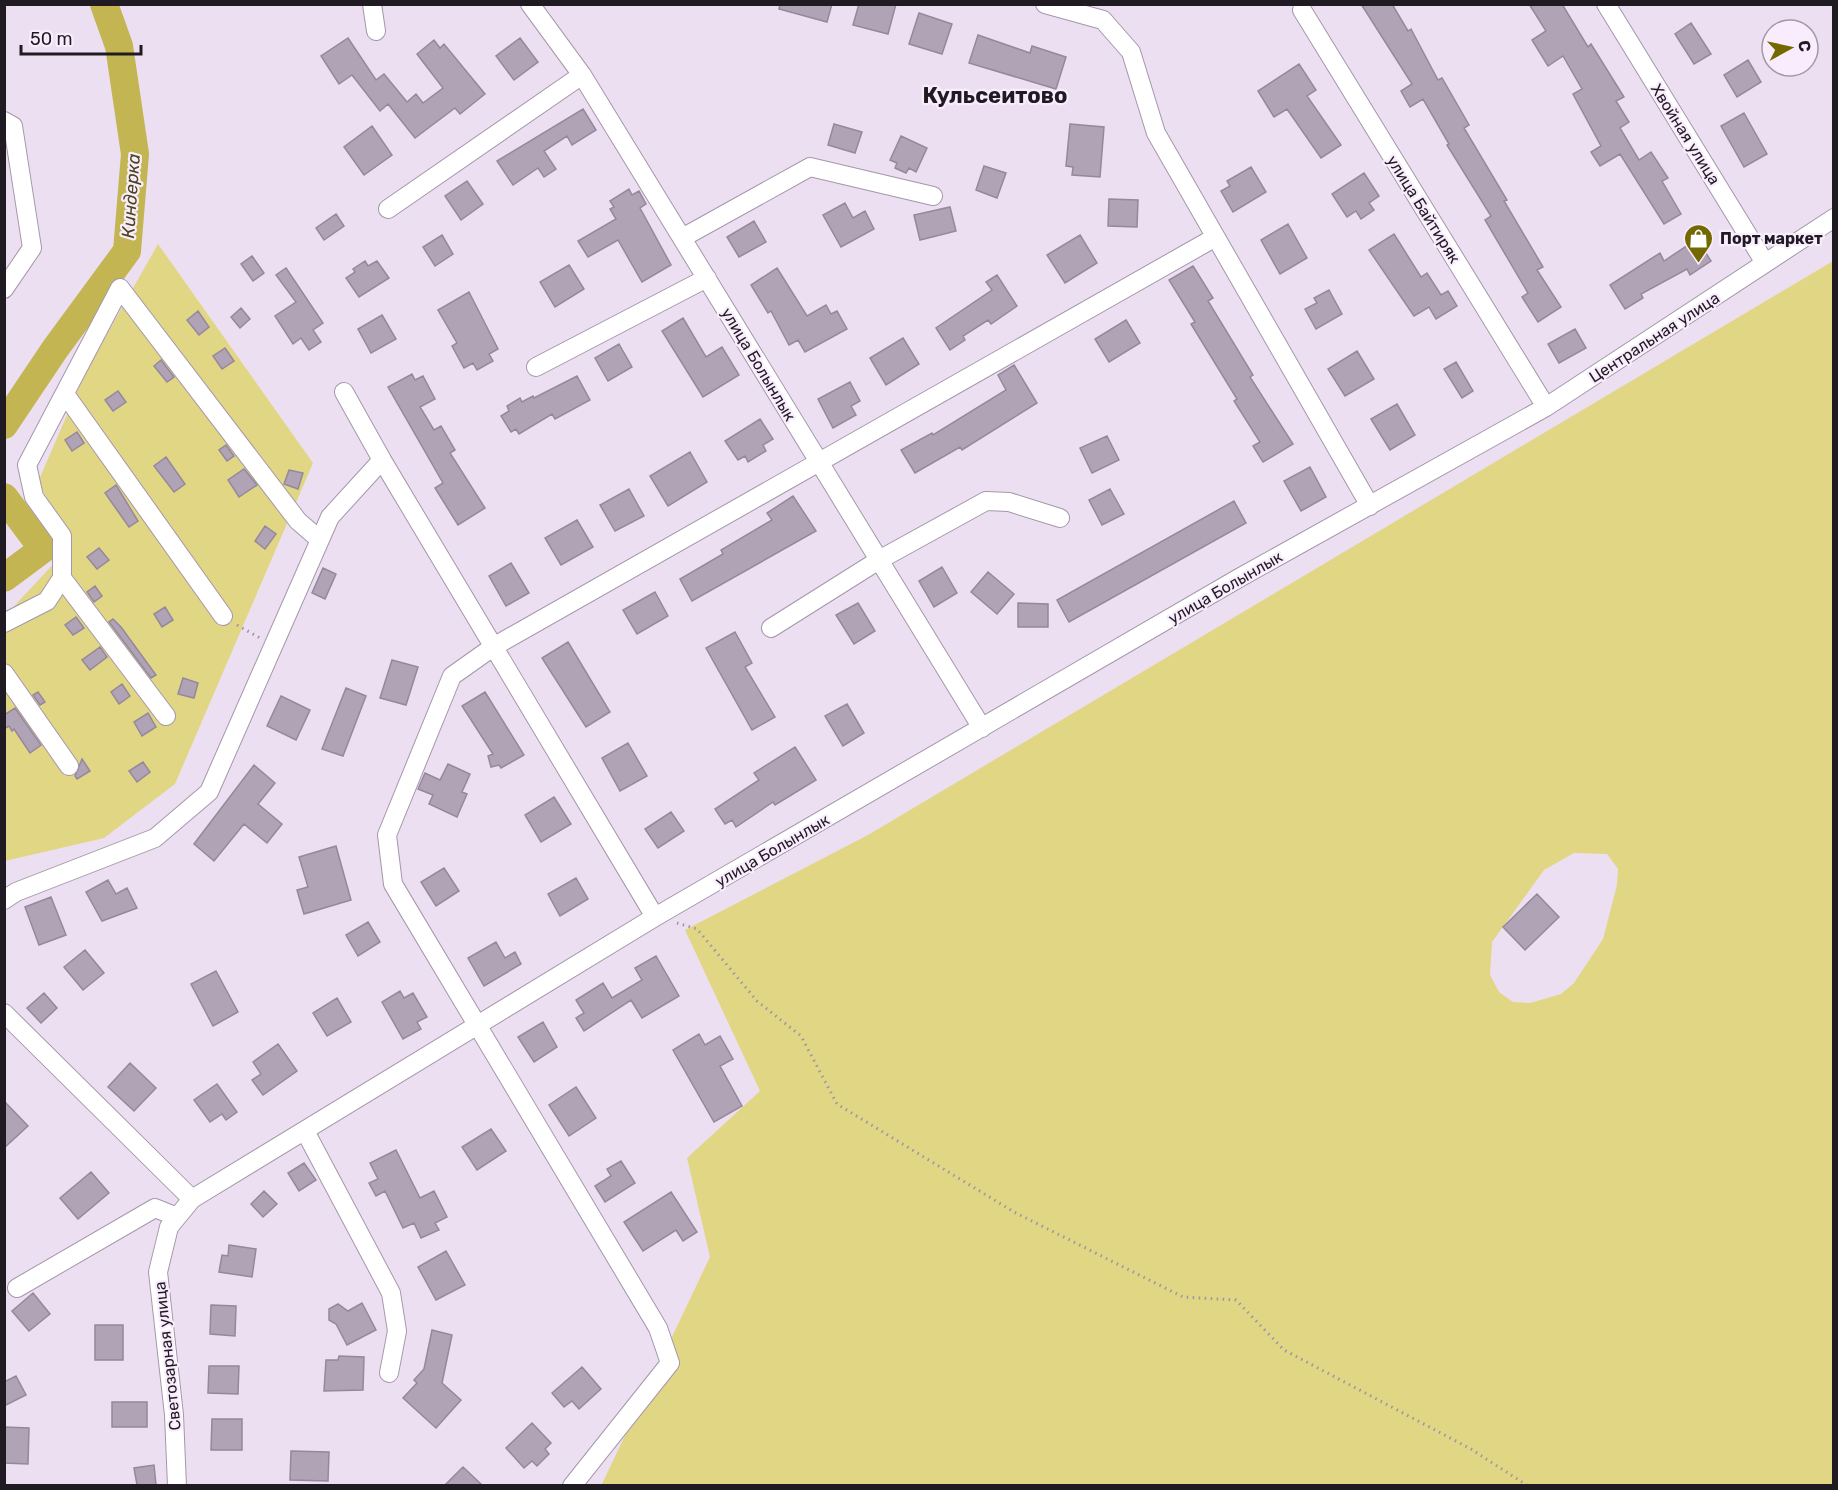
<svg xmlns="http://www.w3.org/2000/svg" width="1838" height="1490" font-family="Rubik,sans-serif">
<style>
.green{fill:#e0d684;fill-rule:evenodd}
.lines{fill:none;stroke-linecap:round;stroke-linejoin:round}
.river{stroke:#c3b652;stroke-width:28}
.building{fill:#b1a3b6;stroke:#95889a;stroke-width:1.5}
.minor-casing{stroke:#a597aa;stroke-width:20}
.path{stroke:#a095a4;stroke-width:3;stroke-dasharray:1.5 4.5;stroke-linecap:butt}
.minor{stroke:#fff;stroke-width:18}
.labels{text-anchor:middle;stroke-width:4.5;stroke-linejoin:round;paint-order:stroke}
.street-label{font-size:16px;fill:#201b22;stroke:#f9edfd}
.poi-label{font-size:16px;font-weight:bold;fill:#201b22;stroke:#f9edfd;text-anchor:start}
.water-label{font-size:18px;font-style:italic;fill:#4b461c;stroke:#f9edfd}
.district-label{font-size:22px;font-weight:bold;fill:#201b22;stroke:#f9edfd}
</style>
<rect width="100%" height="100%" fill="#eddff2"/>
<path class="green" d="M158 244 313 463 175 784 104 838 5 861 4 617 72 544 38 482 86 371Z
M1833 261V1485L601 1486 710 1257 687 1158 760 1091 685 930 868 835ZM1574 853 1607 854 1618 869 1617 885 1603 939 1574 983 1561 994 1530 1003 1513 1002 1499 992 1490 975 1492 942 1544 870Z"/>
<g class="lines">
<path class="river" d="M4 425 55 349 127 251 135 154 119 46 104 4
M4 497 43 549 4 578"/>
</g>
<path class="building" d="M780 4H832L827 22 779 9Z
M859 4H896L888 34 853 25Z
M1361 4H1392L1408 31 1411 29 1438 80 1442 78 1469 125 1464 128 1507 200 1504 201 1543 267 1537 270 1561 307 1538 322 1522 297 1528 293 1485 220 1491 216 1447 145 1449 144 1423 99 1410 107 1401 91 1412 84Z
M1529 4H1562L1588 47 1591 44 1624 97 1616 101 1629 122 1620 128 1639 160 1651 152 1668 178 1662 181 1681 214 1664 224 1620 154 1600 166 1591 152 1601 146 1573 94 1582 89 1563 56 1548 66 1532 40 1546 31Z
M919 13 952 24 942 54 909 44Z
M1691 23 1711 54 1694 64 1675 34Z
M978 35 1030 53 1032 46 1066 57 1056 89 969 63Z
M348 38 376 80 384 74 407 102 416 94 423 103 443 88 417 54 434 40 440 48 444 44 485 94 460 114 455 108 415 138 388 104 380 111 352 75 339 84 321 56Z
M520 38 538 62 514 80 496 56Z
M1748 60 1761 82 1737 97 1724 75Z
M1299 64 1316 90 1307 96 1341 145 1321 158 1287 109 1274 117 1258 91Z
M583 109 596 130 572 145 567 136 544 151 556 169 544 177 538 168 513 185 497 161Z
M1744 113 1767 154 1744 167 1721 126Z
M834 124 862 132 855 153 828 145Z
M1070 124 1104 127 1100 177 1072 175 1073 167 1066 166Z
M372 126 392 155 364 175 344 147Z
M901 136 927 148 916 172 909 168 906 173 895 168 897 163 890 160Z
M984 166 1006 173 997 198 976 190Z
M1251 167 1266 192 1233 212 1221 191 1230 186 1227 181Z
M1364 173 1379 196 1369 203 1374 210 1361 219 1356 211 1347 217 1332 194Z
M467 181 483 204 461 220 445 196Z
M629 189 632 195 639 191 646 204 640 208 671 265 642 282 618 240 588 257 578 241 616 219 610 209 614 207 610 201Z
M1109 199 1138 200 1137 227 1108 226Z
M845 203 853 218 865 211 874 229 841 247 823 215Z
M950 207 956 231 920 240 914 215Z
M336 214 344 226 324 240 316 228Z
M754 221 766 242 739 257 727 237Z
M1288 224 1307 258 1280 274 1261 240Z
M1394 234 1421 277 1427 273 1441 295 1448 291 1457 306 1436 319 1429 307 1414 316 1369 250Z
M442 235 453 254 435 266 423 247Z
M1080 235 1097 263 1065 283 1047 255Z
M1697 239 1711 261 1690 275 1687 269 1641 294 1643 298 1625 309 1610 285 1660 253 1664 261Z
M252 256 264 273 253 281 241 264Z
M365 261 368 266 377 261 389 278 359 297 346 278 355 272 353 269Z
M569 265 584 289 555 307 540 282Z
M1193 266 1213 298 1208 301 1253 375 1250 377 1293 444 1263 462 1253 446 1260 442 1234 401 1237 399 1191 324 1195 322 1169 280Z
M286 268 323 323 313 330 321 342 309 350 301 338 293 344 275 316 296 302 276 275Z
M777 268 807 316 826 305 831 314 837 311 847 329 805 352 798 340 789 345 771 311 768 313 751 285Z
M997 275 1017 306 991 324 988 320 963 336 965 340 950 350 936 328 992 290 986 282Z
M1329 290 1342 314 1316 329 1305 309 1317 303 1314 298Z
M469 292 498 349 489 354 493 361 477 370 473 363 464 368 452 346 457 343 438 310Z
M241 308 250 319 240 328 231 317Z
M198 311 209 327 199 335 187 320Z
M382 315 396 339 371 353 358 329Z
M683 318 706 357 722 347 739 375 703 397 662 331Z
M1126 320 1140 343 1109 362 1095 339Z
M1575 329 1586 348 1559 363 1548 344Z
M903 338 919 364 886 385 870 358Z
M619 344 632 367 608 381 595 358Z
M225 348 234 361 222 369 213 356Z
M1357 351 1374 379 1345 396 1328 369Z
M161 360 174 377 167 382 154 366Z
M1456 362 1473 391 1462 398 1444 369Z
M1014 365 1037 403 962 450 960 447 915 473 901 450 932 433 933 435 1006 390 998 375Z
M412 374 415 380 423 376 435 399 420 407 434 430 441 426 455 450 450 453 485 508 458 525 435 488 443 483 388 387Z
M577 376 590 400 555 419 552 414 519 434 516 429 511 432 501 416 509 411 507 406 520 398 522 402 533 396 534 398Z
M850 382 860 401 851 406 856 415 833 428 818 399Z
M118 391 126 402 113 411 105 400Z
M1397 404 1415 435 1390 450 1371 419Z
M760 419 773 439 763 445 766 451 748 462 745 456 738 460 725 441Z
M77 432 84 443 72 451 65 440Z
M1107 436 1119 460 1092 473 1080 448Z
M226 445 234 456 227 461 219 450Z
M690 452 707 482 668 506 650 476Z
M166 457 185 484 174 492 154 466Z
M1310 467 1326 497 1301 511 1284 481Z
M244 469 257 485 239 497 228 480Z
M289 470 303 473 298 489 284 484Z
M116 485 138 521 129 527 105 493Z
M629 489 644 516 615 531 600 505Z
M1110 489 1124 514 1102 525 1089 500Z
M793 496 816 531 692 601 680 579 723 554 721 550 772 520 767 513Z
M1234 501 1246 523 1069 622 1057 600Z
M577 520 593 547 561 565 545 538Z
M265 526 276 534 265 549 255 541Z
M99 548 109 560 97 569 87 557Z
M511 563 529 593 506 606 489 576Z
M942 567 957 593 934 607 919 581Z
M323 568 336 574 325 599 312 593Z
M988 572 1014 594 997 614 971 592Z
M95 586 102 596 94 602 87 592Z
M655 592 668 616 637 634 623 610Z
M858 603 875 631 854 644 836 615Z
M1018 603 1048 604V627H1018Z
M165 607 173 620 162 627 154 614Z
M76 617 84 628 73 635 65 625Z
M113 619 121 627 156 675 151 678 109 622Z
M735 632 752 663 745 667 775 717 752 730 706 648Z
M568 642 610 712 586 727 542 658Z
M100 647 107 657 90 670 82 660Z
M392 660 418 667 406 705 380 698Z
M183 678 198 683 194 698 178 694Z
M122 684 130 696 119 704 111 692Z
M346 688 366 696 343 756 322 749Z
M38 692 45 702 40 705 33 695Z
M485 692 524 755 501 768 499 765 491 767 488 756 493 754 462 706Z
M281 696 310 710 296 740 267 726Z
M847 704 864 733 843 746 825 716Z
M15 708 41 745 30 753 14 729 12 731 9 726 4 729V715Z
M148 713 156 727 142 736 134 722Z
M628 743 647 776 620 791 602 758Z
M795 747 816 780 775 805 773 802 736 827 732 820 725 824 715 809 759 780 754 773Z
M82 759 90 771 77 779 75 776Z
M143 762 150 772 137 782 129 771Z
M448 764 470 774 462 792 467 794 457 817 429 804 433 795 418 789 425 773 440 780Z
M254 765 275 783 258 804 282 824 267 843 244 824 214 861 194 844Z
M554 797 571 824 541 842 525 815Z
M671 812 684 831 658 848 645 829Z
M336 846 351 900 304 914 297 890 308 887 299 857Z
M444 868 459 891 436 906 421 882Z
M576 878 588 899 560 916 548 894Z
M108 880 116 894 127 888 137 908 102 921 86 892Z
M1537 894 1559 917 1525 950 1503 927Z
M51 897 66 935 39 945 25 907Z
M368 922 380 942 358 956 346 935Z
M496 942 505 958 515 952 521 964 484 986 468 958Z
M85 950 104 973 83 990 64 967Z
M656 956 679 996 642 1018 631 1000 584 1031 576 1018 584 1013 576 1000 603 983 612 998 642 980 635 968Z
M216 971 238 1012 213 1026 191 984Z
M400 991 404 998 413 993 427 1017 417 1022 421 1029 403 1039 382 1002Z
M44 993 57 1008 41 1023 27 1008Z
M337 998 351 1022 327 1036 313 1013Z
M543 1022 557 1047 534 1062 518 1037Z
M699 1034 705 1045 720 1036 733 1059 720 1066 742 1106 714 1122 673 1050Z
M278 1044 297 1071 263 1095 252 1080 261 1074 253 1062Z
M130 1063 156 1088 134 1111 108 1087Z
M217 1084 237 1112 226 1120 222 1114 210 1122 194 1100Z
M576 1087 596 1118 569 1136 549 1105Z
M4 1101 28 1126 4 1148Z
M491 1129 506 1151 477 1170 462 1147Z
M396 1150 420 1198 434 1191 447 1217 435 1223 439 1230 421 1238 414 1223 403 1228 385 1191 376 1196 369 1183 378 1179 370 1163Z
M621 1161 635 1183 605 1202 595 1186 611 1176 607 1169Z
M304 1163 316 1180 299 1191 288 1173Z
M91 1172 109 1193 78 1219 60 1198Z
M264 1191 277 1204 263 1217 251 1204Z
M671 1192 697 1232 683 1241 676 1230 643 1251 624 1222Z
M229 1245 256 1249 252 1277 219 1272 222 1255 228 1256Z
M446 1251 465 1285 436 1300 418 1267Z
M33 1293 50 1314 29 1331 12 1311Z
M362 1303 376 1330 347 1345 336 1324 329 1320V1309L338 1304 348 1311Z
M211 1305 236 1306 235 1336 210 1334Z
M95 1325H123V1360H95Z
M432 1330 452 1335 442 1383 461 1400 436 1428 403 1398 417 1383 414 1380 424 1369Z
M339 1356 364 1357 363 1390 324 1391 326 1360H338Z
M209 1366H239L238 1394 208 1393Z
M582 1367 601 1389 579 1409 572 1401 564 1407 552 1393Z
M16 1376 26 1395 4 1406V1382Z
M112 1402H147V1427H112Z
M212 1419H242V1450H211Z
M532 1423 551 1443 545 1449 549 1454 537 1466 532 1461 524 1468 506 1448Z
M4 1427 29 1428 28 1464 4 1463Z
M291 1451 329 1452 328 1481 290 1480Z
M154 1465 156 1485H137L134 1468Z
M463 1467 482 1485H445Z"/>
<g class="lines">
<defs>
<path id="minor" d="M372 4 376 31
M530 4 582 75 982 728
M1045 4 1103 20 1131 52 1156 133 1370 506
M1606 4 1765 263
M1302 10 1546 407
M4 121 13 126 32 248 4 289
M388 209 582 75
M682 238 810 167 933 196
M536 367 707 278
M65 394 223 616
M382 460 655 917
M62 578 166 716
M4 623 47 601 62 578V536L34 497 27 465 120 288 298 521 320 540
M771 628 879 560 986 501 1009 502 1060 518
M4 673 69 766
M4 900 16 892 155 838 209 792 330 517 382 460 344 392
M4 1013 192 1199
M305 1131 391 1293 397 1331 389 1373
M17 1288 155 1208 177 1217
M177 1486 174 1415 158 1272 169 1227 192 1199 655 917 1239 578 1546 407 1834 218
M572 1486 670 1363 658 1328 393 884 387 835 452 676 493 647 1214 238"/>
</defs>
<use href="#minor" class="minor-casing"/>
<path class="path" d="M237 625 260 638
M677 923 697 929 757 1001 801 1036 837 1104 1014 1212 1183 1297 1236 1300 1284 1350 1471 1449 1528 1486"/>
<use href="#minor" class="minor"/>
</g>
<defs>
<symbol id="shop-pin" viewBox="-11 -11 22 30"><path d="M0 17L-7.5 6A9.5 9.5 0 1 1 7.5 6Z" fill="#746900" stroke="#f9edfd"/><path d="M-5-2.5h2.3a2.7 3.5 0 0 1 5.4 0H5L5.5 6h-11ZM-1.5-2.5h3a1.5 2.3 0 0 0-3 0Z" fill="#fff"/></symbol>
</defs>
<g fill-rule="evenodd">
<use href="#shop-pin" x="1682" y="222" width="33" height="45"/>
</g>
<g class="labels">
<g class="street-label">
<text transform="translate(1686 134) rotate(58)" y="6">Хвойная улица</text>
<text transform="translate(1424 209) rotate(58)" y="6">улица Байтиряк</text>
<text transform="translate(1654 337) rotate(-33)" y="6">Центральная улица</text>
<text transform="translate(759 364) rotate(59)" y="6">улица Болынлык</text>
<text transform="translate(1225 587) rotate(-30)" y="6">улица Болынлык</text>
<text transform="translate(772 850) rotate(-30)" y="6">улица Болынлык</text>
<text transform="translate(167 1356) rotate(-96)" y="6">Светозарная улица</text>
</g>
<g class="poi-label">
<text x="1720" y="244">Порт маркет</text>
</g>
<g class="water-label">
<text transform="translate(131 196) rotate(-86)" y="6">Киндерка</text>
</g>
<g class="district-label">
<text x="995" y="103">Кульсеитово</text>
</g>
</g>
<rect width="1838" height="1490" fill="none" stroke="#201b22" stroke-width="12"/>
<g transform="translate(1790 48) rotate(82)"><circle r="28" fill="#f9edfd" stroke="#a299a5" stroke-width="1.5"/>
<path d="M0-4.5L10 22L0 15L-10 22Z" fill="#746900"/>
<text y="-9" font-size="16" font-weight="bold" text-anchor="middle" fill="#201b22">С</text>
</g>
<path d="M21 45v9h120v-9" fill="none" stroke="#201b22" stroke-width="3"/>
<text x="30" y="45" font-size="18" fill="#201b22" stroke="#f9edfd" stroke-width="4.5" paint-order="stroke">50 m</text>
</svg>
